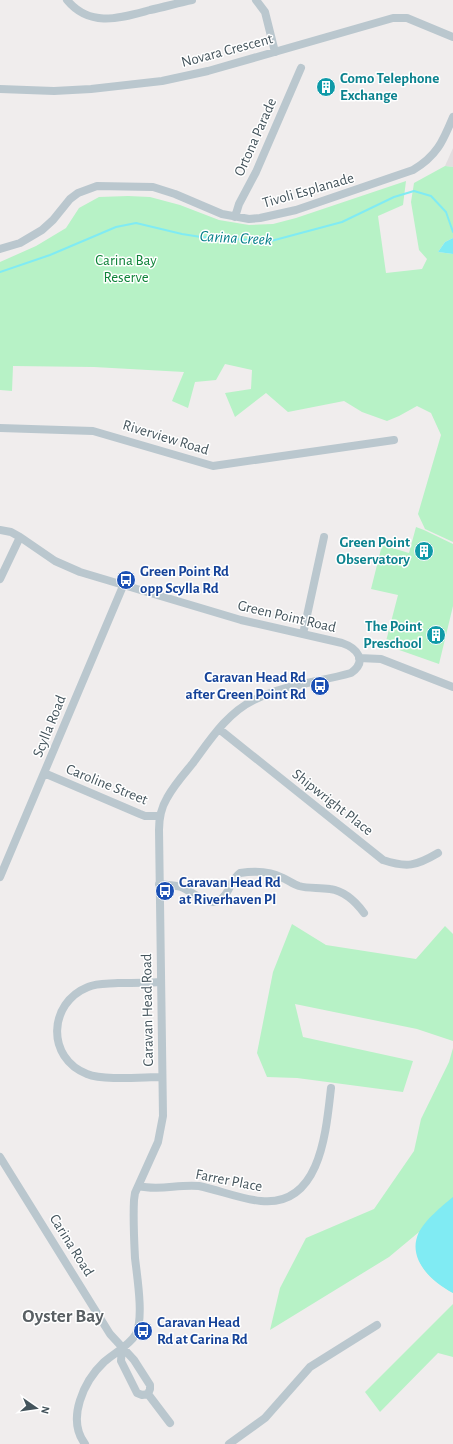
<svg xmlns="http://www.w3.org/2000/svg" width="453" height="1444" font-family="'Alegreya Sans',sans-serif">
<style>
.education{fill:#e1dedf}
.green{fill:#b7f2c6}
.water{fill:#80ebf3}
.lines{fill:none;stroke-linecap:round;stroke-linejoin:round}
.stream{stroke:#80ebf3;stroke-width:2}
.minor{stroke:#bac7ce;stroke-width:8}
.labels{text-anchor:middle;stroke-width:3;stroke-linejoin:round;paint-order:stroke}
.street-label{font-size:15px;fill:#44545c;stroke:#fff}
.culture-label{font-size:15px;font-weight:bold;fill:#0d838f;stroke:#fff;text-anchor:end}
.park-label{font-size:15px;fill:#0f8339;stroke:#fff}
.transit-label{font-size:15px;font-weight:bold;fill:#164399;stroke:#fff;text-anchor:start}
.water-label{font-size:16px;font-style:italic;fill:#05808a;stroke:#fff}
.district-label{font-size:19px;font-weight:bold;fill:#595f63;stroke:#fff}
</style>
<rect width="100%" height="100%" fill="#f0eded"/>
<path class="education" d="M453 148V167L445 166Z"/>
<path class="green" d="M445 166 453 167V238L445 242 438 252 453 254V542L425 529 418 514 441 435 431 413 417 406 399 416 387 421 362 412 344 401 288 412 266 393 235 417 225 393 251 389 252 370 225 364 216 380 195 382 188 408 172 401 184 372 94 367 13 366 12 391 0 390V262L36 246 66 228 79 208 99 197 128 196 150 197 180 205 219 220 249 225 273 224 296 218 406 181 403 205 378 216 386 273 422 269 427 259 419 250 411 202 414 183Z
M416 527 424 530 453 544V606L439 664 385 645 398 595 371 589 382 545 409 553Z
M292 924 326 945 416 959 445 926 453 934V1041L417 1029 295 1004 303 1037 413 1061 403 1092 297 1078 267 1077 257 1053 273 972Z
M453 1048V1293C427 1277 411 1263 419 1232L389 1257 270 1330 280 1288 306 1238 374 1209 414 1151 421 1119 449 1062Z
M453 1304V1357L438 1353 380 1412 365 1392Z"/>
<path class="water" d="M453 238V254L438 252 445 242Z
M453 1197V1293C432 1282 406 1259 419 1232 426 1219 441 1207 453 1197Z"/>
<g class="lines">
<path class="stream" d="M0 272 50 255 116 227 136 223 182 234 201 237 271 241 342 222 394 197 414 191 431 196 446 212 453 232"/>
<path class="minor" d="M67 0C90 28 120 18 150 10 164 7 178 3 192 0
M256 0 265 12 275 52
M0 89 54 91 91 89 162 81 208 71 393 18H407L453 37
M235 217 239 204 256 172 301 68
M0 249 20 243 42 230 53 220 70 199 78 193 97 186 153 187 175 194 222 214 249 219 260 218 296 210 413 170C437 156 443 141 453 117
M0 428 93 431 213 466 394 440
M0 530 11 532 20 537 55 561 80 572 241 620 342 643C357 648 368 661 351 673 319 682 283 685 254 700 227 713 210 740 193 763 184 774 174 785 167 798 161 808 159 819 159 830L163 1116 158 1142 135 1193 134 1200C133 1219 134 1239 135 1258 137 1276 144 1318 136 1334 129 1346 114 1353 104 1362 84 1381 66 1419 85 1444
M0 579 20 537
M303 634 324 537
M359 658 381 659 453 687
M219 729 383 860C407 868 416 866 438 853
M44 773 140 814 145 816H160
M0 877 123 586
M159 884C167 885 174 885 181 887 192 891 209 908 220 900 230 894 230 880 240 873 254 871 270 871 283 878 288 880 293 884 299 886 309 889 319 887 330 889 344 891 356 902 364 913
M161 982C146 983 132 983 118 983 108 984 97 983 88 987 48 1003 46 1058 87 1074 104 1081 143 1077 162 1077
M0 1157 110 1334 134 1360 150 1385V1389L148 1394
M139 1186C159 1191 178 1184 199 1186 219 1190 240 1199 261 1201 321 1207 326 1131 331 1088
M122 1347 121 1361 137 1393 142 1395 148 1394
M148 1394 170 1423
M229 1444 265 1418 310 1367 377 1325"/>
</g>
<defs>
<symbol id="building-disc" viewBox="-11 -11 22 22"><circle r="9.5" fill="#0f9aa8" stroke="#fff"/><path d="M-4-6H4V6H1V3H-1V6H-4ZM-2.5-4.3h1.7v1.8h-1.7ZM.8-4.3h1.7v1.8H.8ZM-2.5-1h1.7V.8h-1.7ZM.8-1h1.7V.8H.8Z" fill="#fff"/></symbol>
<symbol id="bus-disc" viewBox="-11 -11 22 22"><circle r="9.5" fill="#1a4fb4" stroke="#fff"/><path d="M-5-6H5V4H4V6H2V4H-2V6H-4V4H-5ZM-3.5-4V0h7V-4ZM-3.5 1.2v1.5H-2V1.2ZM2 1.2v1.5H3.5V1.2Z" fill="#fff"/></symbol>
</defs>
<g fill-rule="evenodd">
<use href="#building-disc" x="315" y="76" width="22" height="22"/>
<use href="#building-disc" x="413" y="540" width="22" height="22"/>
<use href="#bus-disc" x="115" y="569" width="22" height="22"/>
<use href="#building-disc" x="425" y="624" width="22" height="22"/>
<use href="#bus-disc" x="309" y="675" width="22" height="22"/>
<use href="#bus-disc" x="154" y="880" width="22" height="22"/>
<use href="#bus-disc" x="132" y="1320" width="22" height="22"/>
</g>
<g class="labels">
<g class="street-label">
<text transform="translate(227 50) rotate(-15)" y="5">Novara Crescent</text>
<text transform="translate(255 137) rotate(-66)" y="5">Ortona Parade</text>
<text transform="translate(308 190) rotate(-16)" y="5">Tivoli Esplanade</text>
<text transform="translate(166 437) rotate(17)" y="5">Riverview Road</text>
<text transform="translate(287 616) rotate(13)" y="5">Green Point Road</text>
<text transform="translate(49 726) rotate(-68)" y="5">Scylla Road</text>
<text transform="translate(107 784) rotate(22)" y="5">Caroline Street</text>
<text transform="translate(333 802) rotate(38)" y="5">Shipwright Place</text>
<text transform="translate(147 1010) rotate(-91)" y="5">Caravan Head Road</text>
<text transform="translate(229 1180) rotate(11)" y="5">Farrer Place</text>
<text transform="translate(72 1245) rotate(58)" y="5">Carina Road</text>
</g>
<g class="culture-label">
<text x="340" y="83" text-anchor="start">Como Telephone<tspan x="340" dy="17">Exchange</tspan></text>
<text x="410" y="547">Green Point<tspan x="410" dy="17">Observatory</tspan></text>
<text x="422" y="631">The Point<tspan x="422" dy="17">Preschool</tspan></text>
</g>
<g class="park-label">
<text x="126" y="265">Carina Bay<tspan x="126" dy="17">Reserve</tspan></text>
</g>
<g class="transit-label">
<text x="140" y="576">Green Point Rd<tspan x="140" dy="17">opp Scylla Rd</tspan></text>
<text x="306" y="682" text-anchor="end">Caravan Head Rd<tspan x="306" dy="17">after Green Point Rd</tspan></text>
<text x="179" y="887">Caravan Head Rd<tspan x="179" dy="17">at Riverhaven Pl</tspan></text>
<text x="157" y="1327">Caravan Head<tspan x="157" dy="17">Rd at Carina Rd</tspan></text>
</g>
<g class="water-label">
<text transform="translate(236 237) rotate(3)" y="6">Carina Creek</text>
</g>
<g class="district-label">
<text x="63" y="1322">Oyster Bay</text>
</g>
</g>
<g transform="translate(36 1408) rotate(103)" stroke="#ffffff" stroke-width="3" paint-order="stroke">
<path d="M0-3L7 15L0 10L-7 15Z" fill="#44545c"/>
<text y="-6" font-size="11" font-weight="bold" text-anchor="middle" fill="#44545c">N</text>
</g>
</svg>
